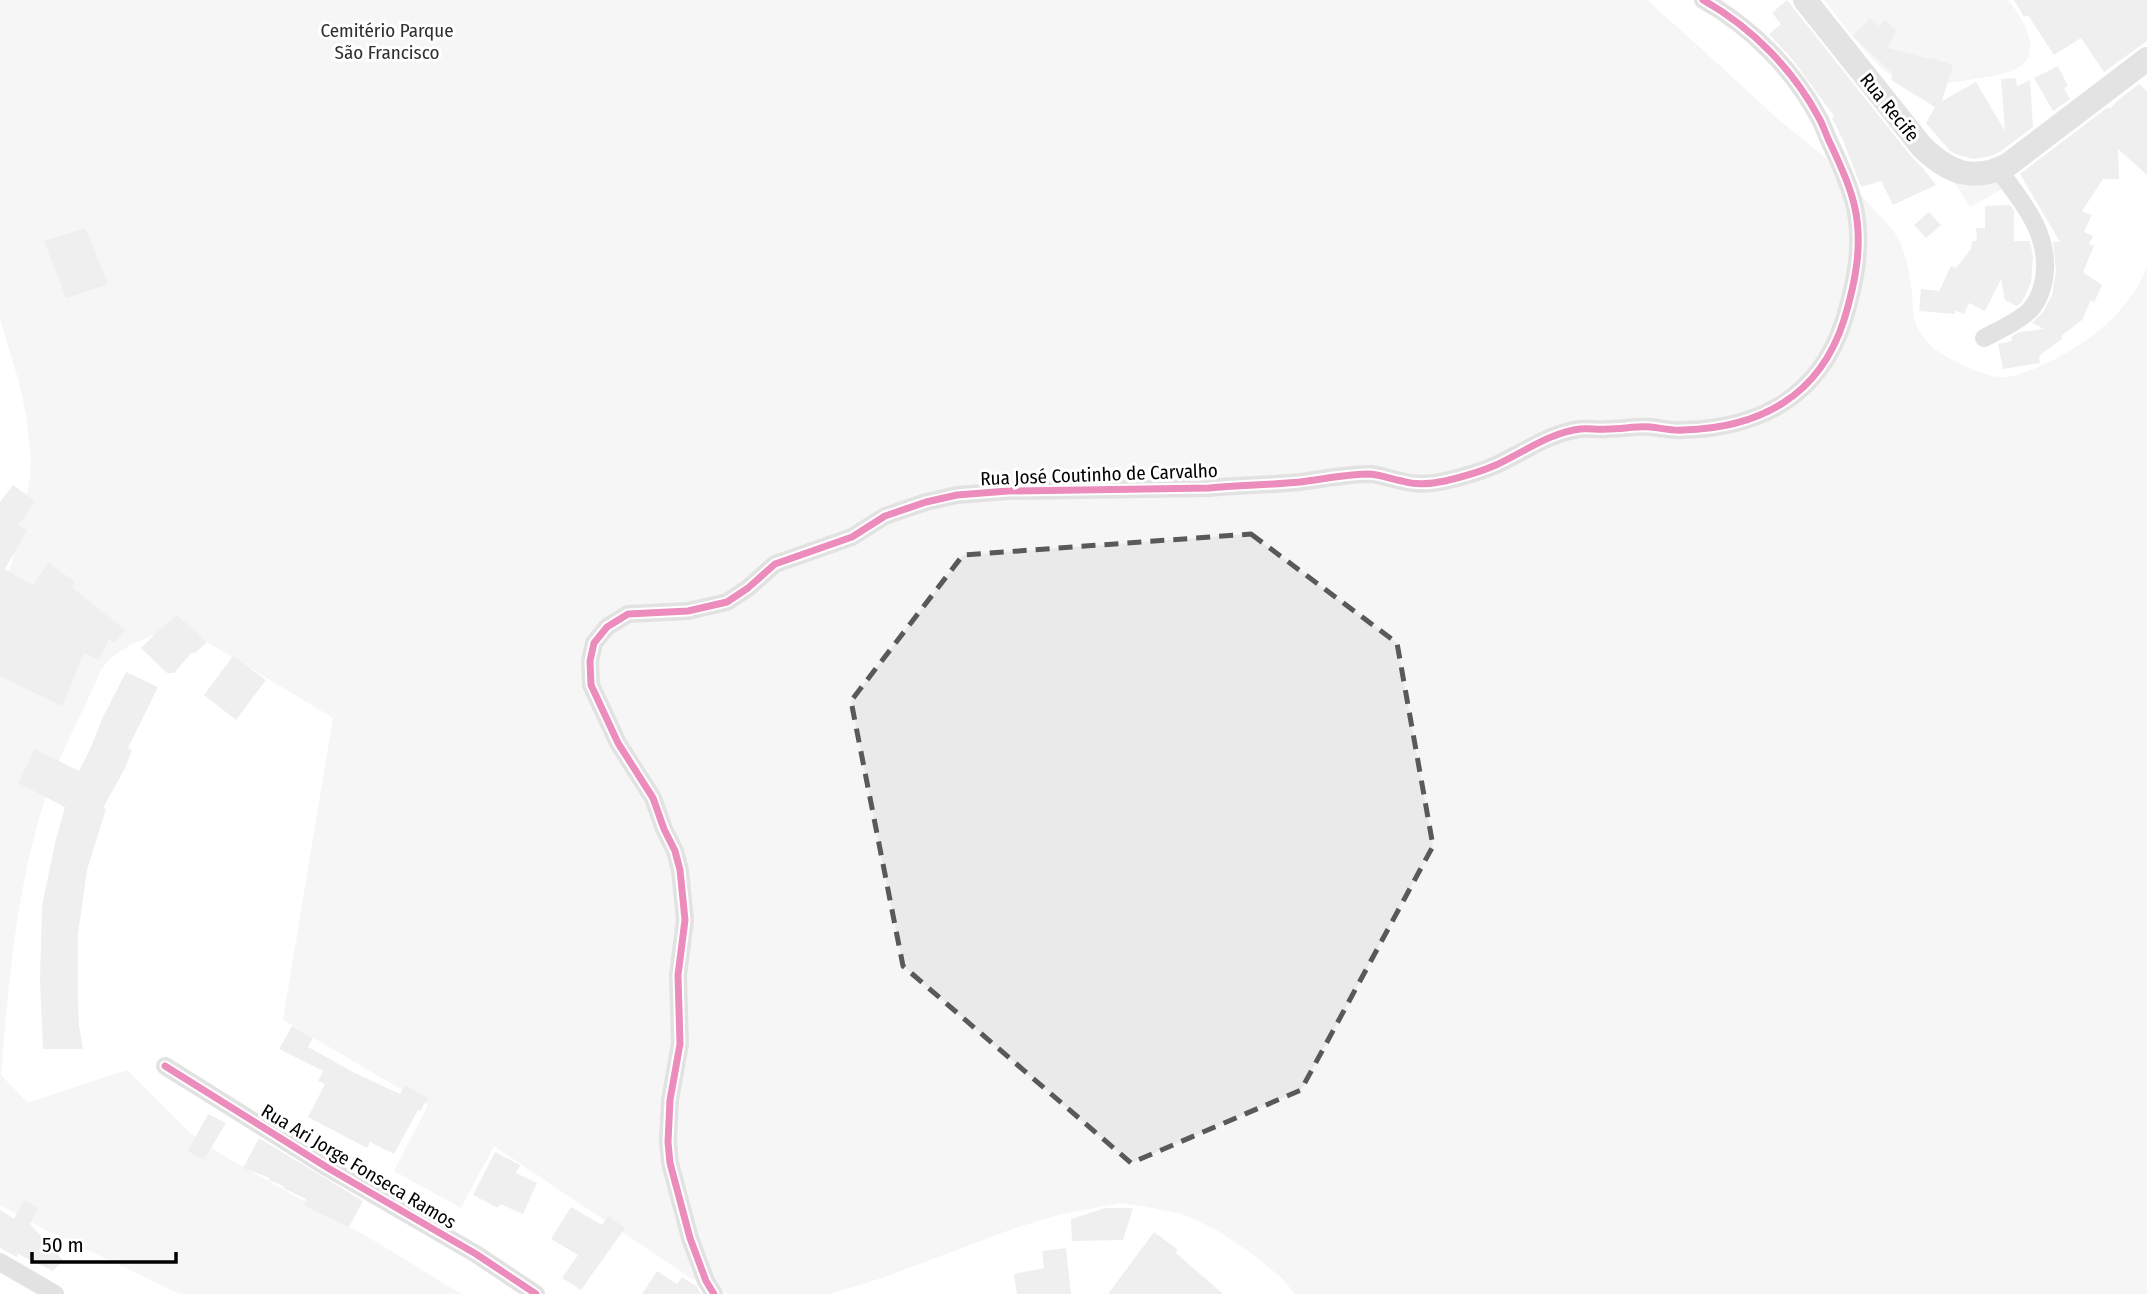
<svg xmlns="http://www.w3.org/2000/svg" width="2147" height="1294" font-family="'Fira Sans Condensed',sans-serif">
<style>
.green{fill:#eaeaea}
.building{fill:#dcdcdc}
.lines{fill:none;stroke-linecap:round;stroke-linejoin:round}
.street{stroke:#bebebe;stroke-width:18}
.secondary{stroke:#c1c1c1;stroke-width:24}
.cycleway-casing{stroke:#fff;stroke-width:11}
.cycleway{stroke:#d6006c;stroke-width:7}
.marked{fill:none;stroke:#595959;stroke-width:5;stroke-dasharray:14 9;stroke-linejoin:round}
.labels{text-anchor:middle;stroke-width:6;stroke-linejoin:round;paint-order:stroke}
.park-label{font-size:19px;fill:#2f2f2f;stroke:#fff}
.street-label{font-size:19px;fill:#000;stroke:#fff}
</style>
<rect width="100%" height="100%" fill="#fff"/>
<path class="green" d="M0 0H1647C1688 36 1728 73 1768 110 1785 126 1804 139 1821 154 1846 177 1868 203 1890 227 1905 243 1909 270 1912 291 1913 306 1912 319 1920 332 1928 346 1942 355 1956 362 1972 370 1989 378 2006 377 2018 376 2031 370 2041 366 2085 346 2129 313 2147 267V1294H1295L1282 1278 1251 1253 1215 1229 1182 1214 1148 1207 1121 1203 1062 1214 1015 1228 882 1278 830 1294H728L689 1277 494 1146 461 1208 394 1171 428 1105 283 1020 333 718 179 625C151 637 119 644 101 670 85 708 62 749 49 787 17 880 9 978 1 1075L28 1103 127 1070 191 1134 229 1159 380 1244 461 1294H180L46 1230 0 1205V603L12 561 24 510 30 477 31 458 26 415 19 382 0 319Z
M1824 0H2007C2021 14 2043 50 2021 66 2008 75 1990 76 1975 79 1950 83 1925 88 1901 81 1878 73 1840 20 1824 0Z
M1944 166 2009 185 1970 207Z"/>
<path class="building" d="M1787 0 1911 156 1922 167 1936 185 1893 205 1881 181 1861 187 1842 138 1832 118 1834 116 1792 59 1769 34 1781 24 1772 13Z
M2014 0H2147V41L2104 72 2081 38 2054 55 2028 15 2024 17Z
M1870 18 1879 26 1885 20 1896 30 1888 48 1930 59 1931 58 1953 65 1942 101 1976 82 2005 131 2001 79 2016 78 2017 86 2030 80 2033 127 2001 151 1991 156 1974 159 1958 155 1950 151 1926 123 1935 107 1891 80 1893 74 1853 36Z
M2058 66 2068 86 2064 88 2070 99 2053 111 2034 78Z
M2139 84 2147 91V175L2118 149 2119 179H2103L2082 211 2092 215 2084 232 2093 236 2089 244 2094 246 2083 272 2102 285 2094 303 2091 300 2082 320 2061 336 2063 338 2039 356 2040 363 2003 369 1998 344 2012 341 2011 337 2019 332 2044 329 2032 323 2043 312 2052 295 2056 271 2053 242H2060L2020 174 2108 107 2110 109 2117 101Z
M2010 205 2014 210V241H2030L2033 257 2031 283 2022 302 2017 306 2005 300 2001 279 1985 311 1969 303 1964 314 1955 310V314L1919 311 1921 289 1939 291 1951 266 1956 268 1971 249 1972 241H1977L1976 228H1985V206Z
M1929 212 1941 225 1926 238 1914 225Z
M85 228 108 284 66 298 44 241Z
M13 485 35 501 19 525 27 530 5 569 33 585 49 563 75 582 72 587 125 630 114 643 109 639 99 660 84 653 62 706 0 676V502Z
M177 615 207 642 194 654 192 652 174 673H167L141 648 161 628Z
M233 656 266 680 236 720 204 695Z
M126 672 158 687 128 748 132 750 125 768 103 808 106 809 87 870 78 934V999L79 1025 83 1049H43L40 981 42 906 55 843 65 807 18 783 35 749 79 771 91 747 102 719Z
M292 1026 313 1038 308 1047 353 1072 400 1094 405 1085 428 1098 420 1111 418 1110 394 1154 370 1142 367 1148 308 1117 325 1084 318 1081 323 1071 279 1049Z
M208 1114 226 1123 204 1160 188 1151Z
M259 1138 363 1201 349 1227 303 1205 306 1199 283 1188 284 1186 268 1180 270 1178 243 1168Z
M495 1152 520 1165 516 1173 537 1183 523 1214 500 1204 498 1208 473 1195Z
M24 1200 38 1208 30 1224 63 1260 53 1271 18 1254 17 1257 0 1248V1210L14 1219Z
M571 1207 602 1225 608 1216 625 1228 581 1290 562 1278 578 1255 551 1239Z
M1105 1208H1133L1123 1240 1072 1241 1071 1219Z
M1154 1232 1177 1249 1176 1253 1223 1294H1108Z
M1066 1248 1071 1294H1017L1014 1274 1044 1268 1042 1251Z
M657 1271 677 1284 682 1277 696 1286 701 1294H642Z"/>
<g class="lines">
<path class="street" d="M1984 338C1999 330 2018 322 2030 310 2040 299 2044 284 2045 270 2047 229 2021 201 1999 170
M165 1066 328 1168 476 1254 536 1294
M0 1262 55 1294
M714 1294 706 1281 690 1238 670 1163 668 1142 670 1100 680 1044 678 975 685 920 680 870 675 851 664 829 653 798 618 743 591 685 590 661 594 643 607 627 628 614 688 611 727 602 748 588 775 564 852 537 885 516 926 502 957 495 1008 491 1209 488C1239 485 1270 485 1300 482 1324 479 1346 474 1370 474 1381 475 1391 479 1402 481 1415 485 1431 484 1445 481 1462 477 1480 472 1496 465 1524 452 1549 433 1580 429 1589 428 1598 430 1607 429 1622 429 1636 426 1651 427 1661 428 1672 431 1683 430 1760 428 1820 396 1844 320 1855 284 1863 246 1855 208 1850 186 1841 167 1832 147 1827 138 1824 127 1819 118 1793 69 1751 27 1703 0"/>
<path class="secondary" d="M1805 0 1922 147C1949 173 1974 183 2009 164L2147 59"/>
<defs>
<path id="cycleway" d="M165 1066 328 1168 476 1254 536 1294
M714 1294 706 1281 690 1238 670 1163 668 1142 670 1100 680 1044 678 975 685 920 680 870 675 851 664 829 653 798 618 743 591 685 590 661 594 643 607 627 628 614 688 611 727 602 748 588 775 564 852 537 885 516 926 502 957 495 1008 491 1209 488C1239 485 1270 485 1300 482 1324 479 1346 474 1370 474 1381 475 1391 479 1402 481 1415 485 1431 484 1445 481 1462 477 1480 472 1496 465 1524 452 1549 433 1580 429 1589 428 1598 430 1607 429 1622 429 1636 426 1651 427 1661 428 1672 431 1683 430 1760 428 1820 396 1844 320 1855 284 1863 246 1855 208 1850 186 1841 167 1832 147 1827 138 1824 127 1819 118 1793 69 1751 27 1703 0"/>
</defs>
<use href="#cycleway" class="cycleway-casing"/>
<use href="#cycleway" class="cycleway"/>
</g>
<path d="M0 0H2147V1294H0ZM1251 534 1397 643 1433 846 1301 1090 1131 1163 903 966 851 701 963 555Z" fill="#fff" fill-opacity=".55" fill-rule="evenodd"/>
<path class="marked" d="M1251 534 1397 643 1433 846 1301 1090 1131 1163 903 966 851 701 963 555Z"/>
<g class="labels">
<g class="park-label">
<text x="387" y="37">Cemitério Parque<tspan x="387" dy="22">São Francisco</tspan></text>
</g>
<g class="street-label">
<text transform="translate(1890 107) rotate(51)" y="7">Rua Recife</text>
<text transform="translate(1099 474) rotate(-2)" y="7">Rua José Coutinho de Carvalho</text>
<text transform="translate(359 1166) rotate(31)" y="7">Rua Ari Jorge Fonseca Ramos</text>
</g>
</g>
<path d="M32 1252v10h144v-10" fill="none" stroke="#000000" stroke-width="3.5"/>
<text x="42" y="1252" font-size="21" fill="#000000" stroke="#ffffff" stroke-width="5" paint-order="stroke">50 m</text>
</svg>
